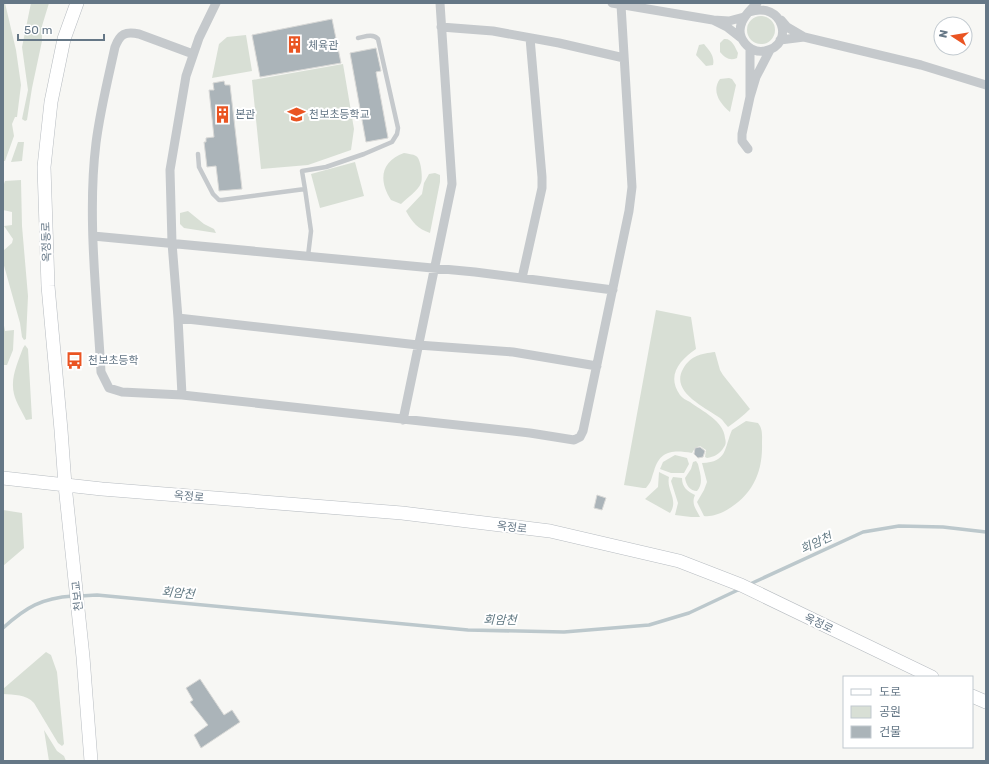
<svg xmlns="http://www.w3.org/2000/svg" width="989" height="764" font-family="Rubik,'Noto Sans KR',sans-serif">
<style>
.green{fill:#d8dfd5}
.lines{fill:none;stroke-linecap:round;stroke-linejoin:round}
.stream{stroke:#bcc8cc;stroke-width:3.5}
.building{fill:#abb4b9;stroke:#d9d9d7}
.secondary-casing{stroke:#b7bcc1;stroke-width:14}
.lane{stroke:#c5c9cc;stroke-width:4.5}
.street{stroke:#c5c9cc;stroke-width:9}
.secondary{stroke:#fff;stroke-width:13}
.labels{text-anchor:middle;stroke-width:4;stroke-linejoin:round;paint-order:stroke}
.poi-label{font-size:11px;fill:#657786;stroke:#fff;text-anchor:start}
.street-label{font-size:11px;fill:#657786;stroke:#fff}
.water-label{font-size:12px;font-style:italic;fill:#617983;stroke:#fff}
</style>
<rect width="100%" height="100%" fill="#f7f7f4"/>
<path class="green" d="M3 3H5L16 50 21 85 17 117H15L12 124 14 136 5 161H3Z
M31 3H49L42 26V41L32 88 27 120 25 121 22 119 28 90 22 47Z
M747 30a14 14 0 1 1 28 0a14 14 0 1 1-28 0Z
M246 35 252 71 212 78 219 44 227 37Z
M724 39C732 38 735 47 738 53L737 58C730 61 725 58 720 52V43Z
M704 44C709 50 715 56 713 65L706 66 696 55 699 45Z
M343 64 354 129 351 150 308 165 261 169 252 80Z
M729 78 732 79 736 85 730 112C720 104 711 91 720 79Z
M18 142H24L22 161 11 162Z
M404 153C408 154 413 154 416 156 421 158 423 178 421 183 418 191 407 198 401 204L391 200C378 180 381 161 404 153Z
M355 162 364 196 320 208 311 174Z
M435 173 440 175V182L430 233C418 229 412 222 406 211L422 194 424 183 429 174Z
M21 180 22 226 28 296 26 339 24 340 22 337 20 323 3 262V251L12 243 13 239 4 226 12 225V212L3 210C6 200 1 191 5 181Z
M188 211 204 224 214 229 216 233 184 228 180 224V213Z
M656 310 691 317 696 349C680 360 666 375 680 395 682 398 686 400 690 402 702 411 724 421 725 438 726 441 726 445 724 447 720 454 714 457 707 458L705 457 706 450 700 446 695 448 692 453C673 450 660 450 654 471 651 479 652 481 646 488H643L624 485Z
M3 320 5 331 14 330 13 350 7 365H3Z
M25 345 28 349 32 419 26 420C22 411 16 403 14 394 10 378 18 362 23 348Z
M715 352 720 370 723 375 750 409C743 416 736 421 728 427 725 424 723 420 720 418 705 407 670 392 683 369 691 355 701 354 715 352Z
M746 421 758 423C763 429 762 436 762 443 763 473 752 496 725 511 719 514 711 517 704 516L697 502 704 490 707 482 702 463C728 462 724 448 732 430Z
M675 455 687 458 689 464 684 473H671L660 469 663 462Z
M696 461 698 464C700 473 704 483 697 491 690 491 686 485 685 478L691 469 693 462Z
M659 472 669 477C666 490 679 500 670 513L645 499 658 487Z
M673 477 682 478C682 487 687 491 695 495 691 504 696 509 700 517H691L675 515 678 503 671 481Z
M3 510 22 513 24 548 3 566Z
M46 652 51 655 57 672 64 744 62 746 58 743 34 703C26 694 14 695 3 694V689Z
M44 730 57 751 64 756 66 761H49Z"/>
<g class="lines">
<path class="stream" d="M748 585 863 532 899 526 943 527 986 532
M80 596 97 595 468 630 564 632 649 625 689 613 740 589
M3 628C26 607 42 598 73 596"/>
</g>
<path class="building" d="M332 19 341 63 260 77 252 35Z
M376 48 381 71 376 72 388 138 366 142 350 53Z
M224 81 225 85H230L242 189 219 191 216 166 207 167 204 142H206V138L214 137 209 90H214L213 83Z
M700 447 705 451 703 457 698 458 694 454 695 448Z
M597 495 606 498 602 510 594 508Z
M200 679 224 715 232 710 240 722 201 748 194 735 208 725 190 702 193 700 186 688Z"/>
<g class="lines">
<defs>
<path id="secondary" d="M77 3 64 39 51 102 44 167 48 286 61 430 65 485 83 657 91 761
M3 478 102 489 402 513 550 531 679 561 741 585 932 677
M972 696 986 702"/>
</defs>
<use href="#secondary" class="secondary-casing"/>
<path class="lane" d="M198 154 199 167 213 194 219 200H222L305 189 311 231 308 256
M305 189 302 171 326 167 364 154 392 142 397 134 398 128 378 39C373 33 364 37 358 38"/>
<path class="street" d="M612 3 713 20
M749 12C783 0 796 45 765 51 749 54 735 37 742 22 745 14 752 9 757 3
M441 27 493 31 559 43 624 58
M804 37 921 65 986 85
M741 38 727 27 713 20 729 21 744 17
M780 40 804 37 787 27 781 20
M750 48V97L756 77 770 50
M193 54 139 34C125 31 120 34 115 47 108 79 100 111 96 143 87 216 97 298 101 372L109 388 122 392 182 395 530 433 574 440 580 437 583 431 629 211 632 187 621 5
M748 149 742 141V134L750 97
M93 236 475 272 613 290
M522 278 542 188V177L530 38
M178 318 418 345 513 352 597 366
M182 395 178 318 172 243 170 170 186 76 199 38 216 3
M403 420 452 184 440 3"/>
<use href="#secondary" class="secondary"/>
</g>
<defs>
<symbol id="building-bare" viewBox="-9 -9 18 18"><path d="M-4-6H4V6H1V3H-1V6H-4ZM-2.5-4.3h1.7v1.8h-1.7ZM.8-4.3h1.7v1.8H.8ZM-2.5-1h1.7V.8h-1.7ZM.8-1h1.7V.8H.8Z" fill="#ea5422" stroke="#fff" stroke-width="2.5" paint-order="stroke"/></symbol>
<symbol id="school-bare" viewBox="-9 -9 18 18"><path d="M0-5L7-2L0 1L-7-2ZM-4 1L0 2.5L4 1V4Q0 6-4 4Z" fill="#ea5422" stroke="#fff" stroke-width="2.5" paint-order="stroke"/></symbol>
<symbol id="bus-bare" viewBox="-9 -9 18 18"><path d="M-5-6H5V4H4V6H2V4H-2V6H-4V4H-5ZM-3.5-4V0h7V-4ZM-3.5 1.2v1.5H-2V1.2ZM2 1.2v1.5H3.5V1.2Z" fill="#ea5422" stroke="#fff" stroke-width="2.5" paint-order="stroke"/></symbol>
</defs>
<g fill-rule="evenodd">
<use href="#building-bare" x="282" y="32" width="25" height="25"/>
<use href="#building-bare" x="210" y="102" width="25" height="25"/>
<use href="#school-bare" x="284" y="102" width="25" height="25"/>
<use href="#bus-bare" x="62" y="348" width="25" height="25"/>
</g>
<g class="labels">
<g class="poi-label">
<text x="308" y="49">체육관</text>
<text x="235" y="118">본관</text>
<text x="309" y="118">천보초등학교</text>
<text x="88" y="364">천보초등학</text>
</g>
<g class="street-label">
<text transform="translate(46 242) rotate(-92)" y="4">옥정동로</text>
<text transform="translate(189 496) rotate(5)" y="4">옥정로</text>
<text transform="translate(512 527) rotate(7)" y="4">옥정로</text>
<text transform="translate(77 596) rotate(-96)" y="4">천보교</text>
<text transform="translate(819 623) rotate(26)" y="4">옥정로</text>
</g>
<g class="water-label">
<text transform="translate(816 543) rotate(-25)" y="4">회암천</text>
<text transform="translate(178 593) rotate(5)" y="4">회암천</text>
<text transform="translate(500 620) rotate(1)" y="4">회암천</text>
</g>
</g>
<rect width="989" height="764" fill="none" stroke="#657786" stroke-width="8"/>
<rect x="843" y="676" width="130" height="72" fill="#ffffff" stroke="#c1c9cf"/>
<rect x="851" y="689" width="20" height="6" fill="#ffffff" stroke="#c1c9cf"/>
<text x="879" y="696" font-size="12" fill="#657786">도로</text>
<rect x="851" y="706" width="20" height="12" fill="#d8dfd5" stroke="#c1c9cf"/>
<text x="879" y="716" font-size="12" fill="#657786">공원</text>
<rect x="851" y="726" width="20" height="12" fill="#abb4b9" stroke="#c1c9cf"/>
<text x="879" y="736" font-size="12" fill="#657786">건물</text>
<g transform="translate(953 36) rotate(282)"><circle r="19" fill="#ffffff" stroke="#c1c9cf"/>
<path d="M0-3L7 15L0 10L-7 15Z" fill="#ea5422"/>
<text y="-6" font-size="11" font-weight="bold" text-anchor="middle" fill="#657786">N</text>
</g>
<path d="M18 34v6h86v-6" fill="none" stroke="#657786" stroke-width="2"/>
<text x="24" y="34" font-size="12" fill="#657786" stroke="#ffffff" stroke-width="3" paint-order="stroke">50 m</text>
</svg>
